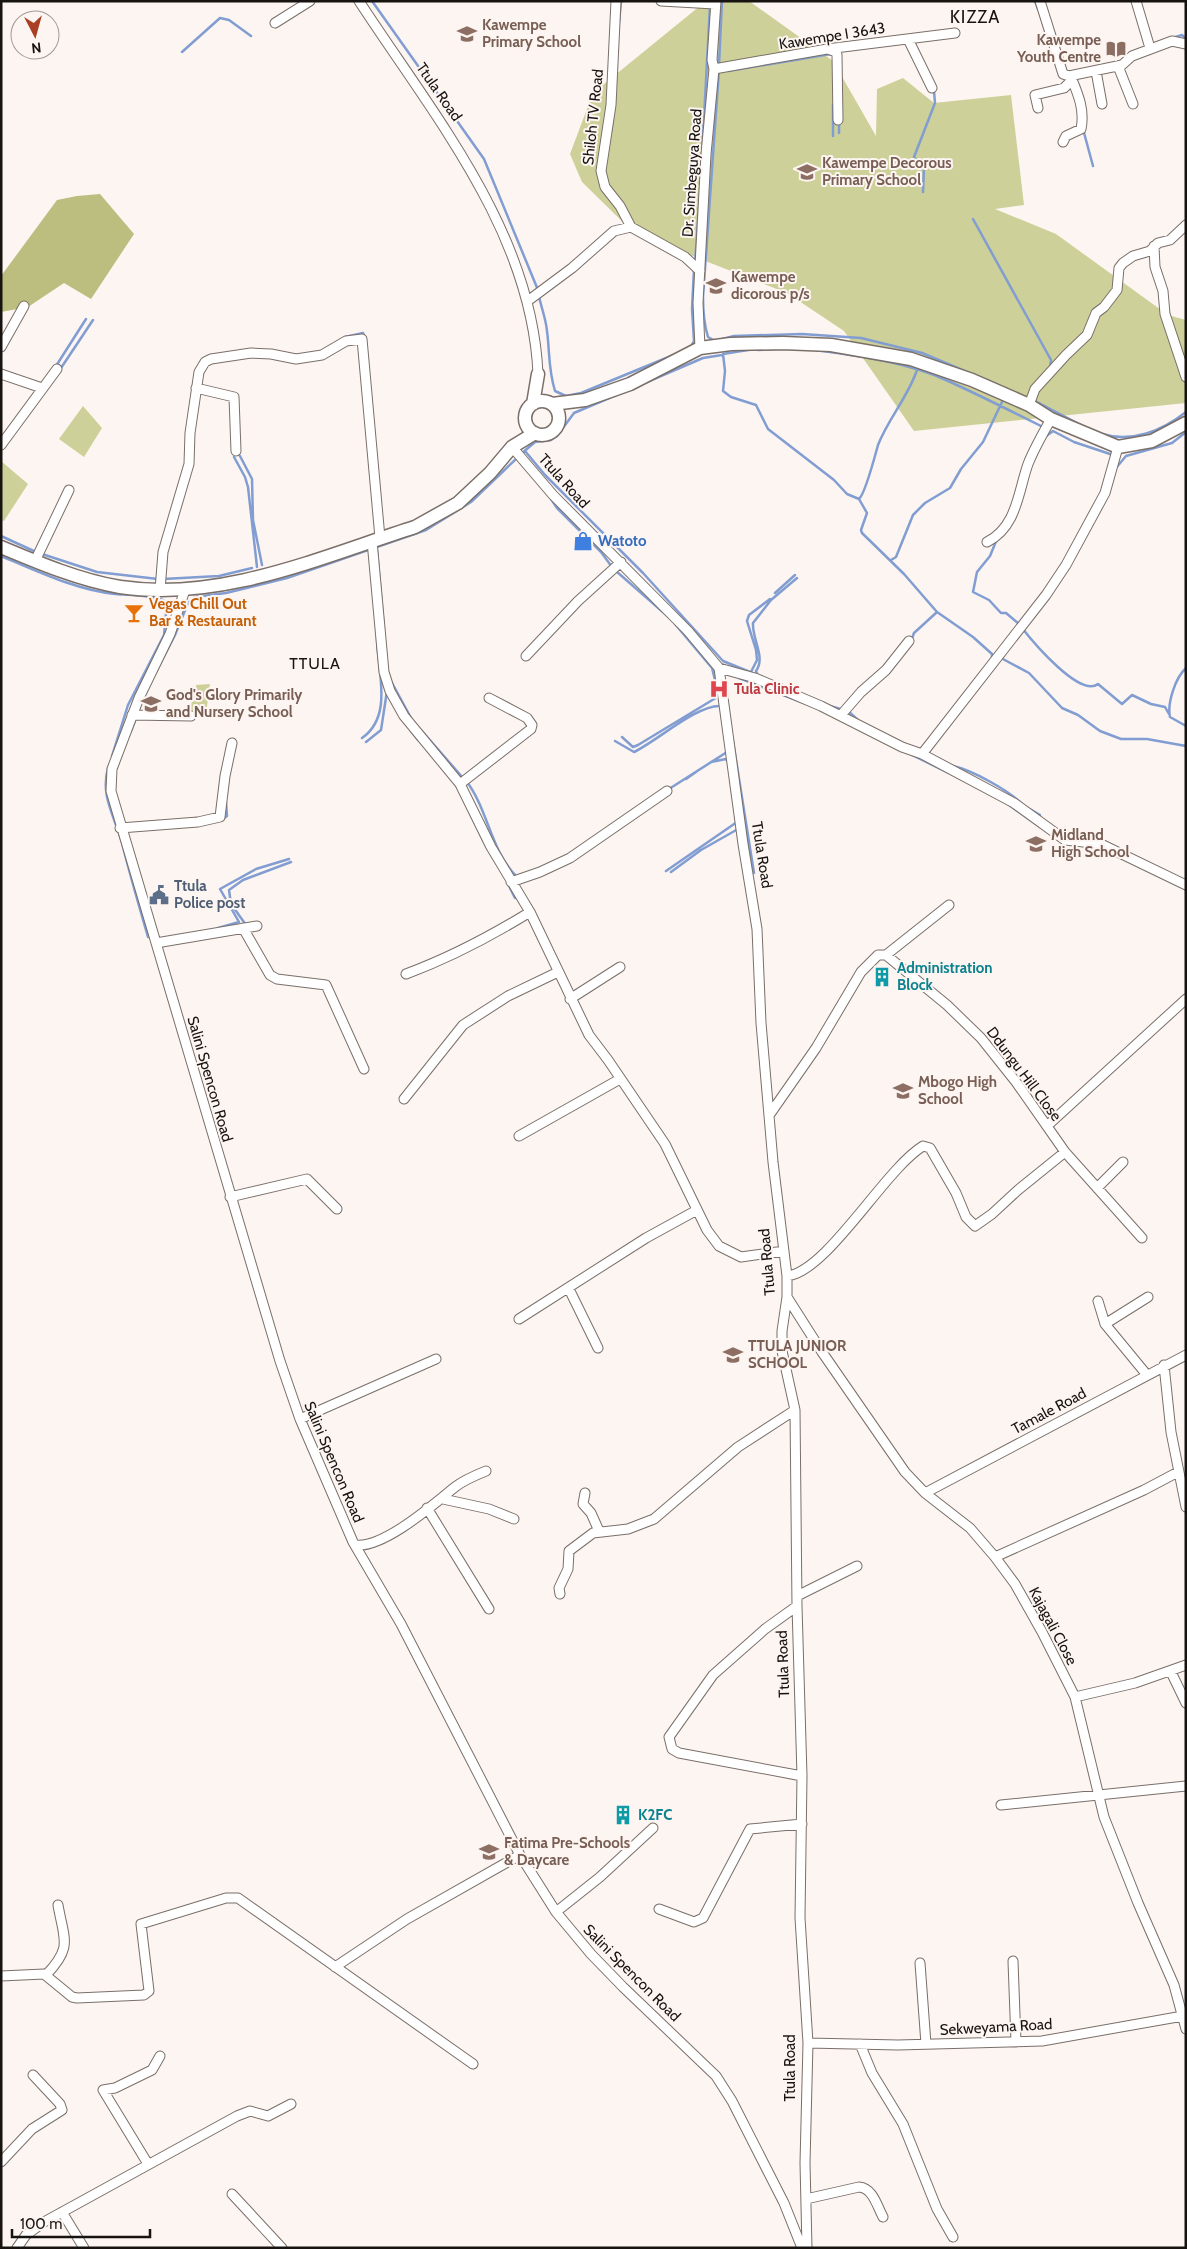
<svg xmlns="http://www.w3.org/2000/svg" width="1187" height="2249" font-family="Cabin,sans-serif">
<style>
.green{fill:#cdd098}
.forest{fill:#bbbe7e}
.lines{fill:none;stroke-linecap:round;stroke-linejoin:round}
.stream{stroke:#819dd2;stroke-width:2.5}
.street-casing{stroke:#7a6f69;stroke-width:11}
.secondary-casing{stroke:#7a6f69;stroke-width:15}
.street{stroke:#fff;stroke-width:9}
.secondary{stroke:#fff;stroke-width:12}
.labels{text-anchor:middle;stroke-width:4;stroke-linejoin:round;paint-order:stroke}
.education-label{font-size:15px;font-weight:bold;fill:#785e54;stroke:#fdf5f1;text-anchor:start}
.street-label{font-size:15px;fill:#171311;stroke:#fdf5f1}
.shop-label{font-size:15px;font-weight:bold;fill:#366cbe;stroke:#fdf5f1;text-anchor:start}
.food-label{font-size:15px;font-weight:bold;fill:#c56008;stroke:#fdf5f1;text-anchor:start}
.health-label{font-size:15px;font-weight:bold;fill:#be3a42;stroke:#fdf5f1;text-anchor:start}
.service-label{font-size:15px;font-weight:bold;fill:#4e5e75;stroke:#fdf5f1;text-anchor:start}
.culture-label{font-size:15px;font-weight:bold;fill:#0d838f;stroke:#fdf5f1;text-anchor:start}
.neighbourhood-label{font-size:16px;letter-spacing:1px;fill:#171311;stroke:#fdf5f1}
.quarter-label{font-size:18px;letter-spacing:1px;fill:#171311;stroke:#fdf5f1}
</style>
<rect width="100%" height="100%" fill="#fdf5f1"/>
<path class="green" d="M706 1H749L833 61 876 136 877 89 903 78 934 103 1011 95 1024 205 995 209 1056 234 1168 315 1186 320V403L914 431 844 331 787 293 634 233 582 182 570 154 593 93Z
M83 406 102 428 84 457 59 439Z
M1 461 28 484 4 521 1 520Z
M210 684 206 714 190 712C190 702 197 694 196 685Z"/>
<path class="forest" d="M100 194 134 234 91 299 64 283 28 307 1 312V276L57 200 77 196Z"/>
<g class="lines">
<path class="stream" d="M372 1 484 159 538 290
M1035 1 1038 9
M619 23 621 2
M1172 38 1182 35 1186 39
M182 52 220 18 229 20 251 36
M719 65 722 1
M728 71 831 54
M839 122V133
M1083 129 1093 166
M611 132 613 120
M833 136V105
M701 174 710 6
M923 192 924 168 914 157 935 103 934 91
M973 219 1051 360 1050 368
M695 264 699 207
M539 296C541 307 546 319 547 331 550 354 548 368 555 391L566 396 581 393 676 354
M345 337 363 333 365 338
M722 339 734 336 802 334 861 338 922 353 998 385
M715 341 708 337C704 324 703 311 703 297L719 70
M690 348 694 341 692 309 694 269
M748 350 723 354 725 371 723 391 731 397 756 405 768 429 834 480 847 494 859 499 867 513 861 530 862 533 904 574 937 612 973 637 992 654V660
M758 350 775 349
M816 350C859 356 906 362 946 380 979 395 1011 411 1043 427
M56 366 86 319
M59 371 93 320
M647 382 703 358 722 355
M1036 398 1035 401 1081 425
M1053 431 1074 442 1113 455C1106 498 1070 559 1045 594 1037 604 1027 613 1019 624L1006 613H1001L989 600 973 592 977 572 990 556 999 534 1014 518 1019 505 1032 461 1045 437Z
M1102 434C1132 443 1162 431 1186 412
M525 451 545 475 643 573 723 661 750 672
M521 454 535 442 551 440 557 436 574 413 621 393
M240 456 252 479 253 520 262 565
M234 457 245 477 248 487 257 567
M1116 468 1126 456 1172 443 1186 432
M551 499 557 508 601 552 612 567
M859 499C865 494 875 456 878 445 888 419 908 397 917 370
M1 536 36 552
M377 550 384 629
M42 554 97 572 158 579
M1 556C37 571 76 590 115 594 125 595 162 595 167 603L164 635 128 705 112 756
M891 560 896 557 913 515 925 503 950 488 961 469 983 442 1002 402
M614 572 616 571 672 620
M163 579 219 576 252 568
M775 593 795 575
M675 624 712 668 718 692
M1022 628C1033 642 1080 698 1098 684L1122 704 1132 695 1151 704 1165 707 1169 714
M911 641 914 633 937 612
M1001 658 1029 673 1062 708 1078 715 1100 731 1121 739H1147L1186 746
M1186 668C1175 678 1167 704 1170 717L1186 726
M156 672 175 635 188 603 195 597 226 593 287 578 426 530 471 502 517 458
M751 672 757 660 756 650 747 621 749 615 770 599
M758 676 756 671C766 657 752 640 753 623L771 600 797 578
M739 678 804 703
M391 681 411 718
M830 706 844 710
M848 711 858 720
M421 730 463 778
M131 731 136 718
M411 731 418 740
M622 737 633 747 638 745 719 696
M362 738C394 716 377 669 377 637
M615 741 634 752C657 741 698 704 721 706
M733 741 754 873
M366 742 381 730 387 691
M908 753 961 779
M711 762 726 759 728 762
M953 766C972 770 1010 791 1023 805
M108 768C100 796 115 817 122 843 130 875 139 906 148 937
M686 779 696 772
M467 782C488 810 491 851 516 876
M669 789 727 752
M1009 805 1040 827
M1028 808 1040 815
M470 813 486 846
M223 819 227 816 226 802
M666 871 737 822
M671 872 701 850 738 829
M509 886 515 898
M246 925 231 904 229 890 243 880 291 862
M218 928 239 922 220 889 256 869 289 859"/>
<defs>
<path id="street" d="M359 1C434 116 532 232 538 374
M616 1 611 105 601 171 605 187 620 206 631 227
M661 1 715 4
M1040 1 1063 74 1069 76 1122 65 1132 56 1172 41 1186 44
M1136 1 1150 48
M275 23 310 1
M908 39 932 88
M828 49 836 52 837 55 838 120
M1118 66 1133 104
M714 69 827 49 955 33
M1096 71 1102 104
M1038 108 1035 95 1064 88 1072 80
M1063 142 1066 136 1081 129C1085 110 1078 94 1071 77
M1154 246 1155 267 1163 291 1165 314 1186 377
M529 300 572 268 614 231 631 227 685 257 700 271
M1 347 24 306
M700 348 698 303 706 154 714 69 712 60 716 1
M1 374 42 388
M196 388 234 397 236 451
M1029 405 1035 389 1066 355 1087 335 1096 313 1104 307 1117 290 1119 268 1123 263 1133 256 1150 251 1158 243 1170 240 1186 225
M1 445 57 369
M512 447 553 495 688 631 719 668 743 844 757 929 761 1023 773 1162 787 1276V1297L782 1331V1351L795 1410 797 1606 802 1776 800 1918 808 2043 805 2163 807 2248
M372 541 384 672 390 691 404 716 460 784 491 847 530 912 589 1035 608 1060 665 1144 707 1230 719 1246 741 1257 784 1251
M987 542C1017 527 1018 492 1028 464 1034 449 1043 433 1051 419
M35 561 69 490
M160 590 163 552 189 464 190 433 199 372 205 362 211 359 251 353 271 354 296 359 322 355 346 341 362 339 380 538
M185 590 170 634 139 698 112 769 111 791 280 1361 300 1419 353 1542 401 1624 520 1855 556 1912 591 1954 623 1987 716 2076 732 2101 784 2203 802 2248
M526 656 578 601 621 562
M719 668 755 678 821 706 902 747 922 754 1014 803 1065 840 1101 844 1186 885
M132 715 191 716
M841 715 861 692 886 670 909 641
M922 754 1046 595 1066 565 1105 493 1118 447
M460 784 531 729 532 725 527 718 489 698
M120 828 198 822 220 817 225 776 232 743
M511 882 540 872 570 858 667 791
M243 928 270 975 277 979 326 985 364 1069
M156 943 257 926
M886 955 949 905
M406 974C449 958 491 936 530 912
M570 999 620 967
M404 1099 463 1025 508 996 558 972
M770 1114 816 1048 861 972 878 955H886L947 1005 981 1038 1016 1082 1065 1152 1142 1238
M1047 1126 1186 999
M519 1136 620 1079
M1097 1188 1123 1162
M230 1197 307 1179 337 1209
M787 1276C827 1272 885 1169 923 1146L930 1148 956 1193 966 1217 975 1226 992 1214 1018 1190 1065 1152
M569 1289 598 1348
M787 1297 822 1352 905 1472 925 1493 970 1528 995 1557 1015 1584 1042 1632 1075 1697 1104 1817 1138 1903 1174 1985 1186 2029
M1098 1301 1105 1324 1147 1375
M519 1319 646 1238 697 1210
M1105 1324 1148 1297
M1164 1365 1171 1432 1186 1507
M300 1419 436 1359
M585 1493 583 1504 591 1513 599 1531
M925 1493 1186 1355
M443 1499 489 1509 514 1519
M427 1508 489 1609
M355 1545C383 1549 434 1504 455 1487 464 1480 476 1475 486 1471
M995 1557 1144 1490 1178 1472
M560 1594 559 1588 568 1569 569 1551 593 1533 628 1529 654 1519 738 1447 795 1410
M797 1596 857 1566
M797 1606 765 1629 713 1675 669 1737 672 1749 679 1753 802 1776
M1171 1672 1186 1703
M1075 1697 1135 1683 1186 1665
M1001 1805 1186 1786
M659 1909 694 1922 703 1918 750 1829 802 1824
M556 1912 600 1877 653 1828
M1013 1961 1016 2042
M920 1963 926 2044
M335 1967 407 1919 520 1855
M46 1975C73 1947 64 1940 58 1905
M1 1976 44 1974 72 1997 77 1998 144 1995 149 1991 141 1924 226 1898H238L473 2064
M808 2043 898 2045 1042 2041 1183 2016
M860 2044 872 2073 903 2124 937 2209 953 2237
M1 2162 32 2129 62 2110 60 2104 33 2075
M148 2164 103 2090 115 2088 152 2070 160 2056
M232 2194 282 2248
M806 2199 859 2187C873 2188 877 2206 883 2217
M62 2212 84 2248
M17 2248 26 2235 44 2222 237 2116 250 2111 268 2116 291 2104"/>
<path id="secondary" d="M525 418a17 17 0 1 1 34 0a17 17 0 1 1-34 0Z
M533 404 538 374
M552 404 585 400 630 384 700 348 731 344 783 343 831 345 911 359 972 380 1029 405 1051 419 1118 447 1152 441 1186 423
M1 547C39 563 79 580 120 587 221 602 321 557 415 527L458 503 490 473 512 447 535 433"/>
</defs>
<use href="#street" class="street-casing"/>
<use href="#secondary" class="secondary-casing"/>
<use href="#street" class="street"/>
<use href="#secondary" class="secondary"/>
</g>
<defs>
<symbol id="school-bare" viewBox="-9 -9 18 18"><path d="M0-5L7-2L0 1L-7-2ZM-4 1L0 2.5L4 1V4Q0 6-4 4Z" fill="#8d6e63" stroke="#fdf5f1" stroke-width="2.5" paint-order="stroke"/></symbol>
<symbol id="library-bare" viewBox="-9 -9 18 18"><path d="M-6-4Q-3-5.5-.7-3.5V5Q-3 3-6 4ZM6-4Q3-5.5 .7-3.5V5Q3 3 6 4Z" fill="#8d6e63" stroke="#fdf5f1" stroke-width="2.5" paint-order="stroke"/></symbol>
<symbol id="shop-bare" viewBox="-9 -9 18 18"><path d="M-5-2.5h2.3a2.7 3.5 0 0 1 5.4 0H5L5.5 6h-11ZM-1.5-2.5h3a1.5 2.3 0 0 0-3 0Z" fill="#3f7fe0" stroke="#fdf5f1" stroke-width="2.5" paint-order="stroke"/></symbol>
<symbol id="bar-bare" viewBox="-9 -9 18 18"><path d="M-6-5H6L.8 .8V4.5H3.5V6h-7V4.5H-.8V.8Z" fill="#e8710a" stroke="#fdf5f1" stroke-width="2.5" paint-order="stroke"/></symbol>
<symbol id="hospital-bare" viewBox="-9 -9 18 18"><path d="M-5-5h3v3.5h4V-5h3V5h-3V1.5h-4V5h-3Z" fill="#e0444e" stroke="#fdf5f1" stroke-width="2.5" paint-order="stroke"/></symbol>
<symbol id="civic-bare" viewBox="-9 -9 18 18"><path d="M-.6-6.5H3V-4.5H.6V-3L4-1V1h2V6H-6V1h2V-1L-.6-3ZM-1.2 2.5V6h2.4V2.5Z" fill="#5c6f8a" stroke="#fdf5f1" stroke-width="2.5" paint-order="stroke"/></symbol>
<symbol id="building-bare" viewBox="-9 -9 18 18"><path d="M-4-6H4V6H1V3H-1V6H-4ZM-2.5-4.3h1.7v1.8h-1.7ZM.8-4.3h1.7v1.8H.8ZM-2.5-1h1.7V.8h-1.7ZM.8-1h1.7V.8H.8Z" fill="#0f9aa8" stroke="#fdf5f1" stroke-width="2.5" paint-order="stroke"/></symbol>
</defs>
<g fill-rule="evenodd">
<use href="#school-bare" x="453" y="20" width="28" height="28"/>
<use href="#library-bare" x="1102" y="35" width="28" height="28"/>
<use href="#school-bare" x="793" y="158" width="28" height="28"/>
<use href="#school-bare" x="702" y="272" width="28" height="28"/>
<use href="#shop-bare" x="569" y="527" width="28" height="28"/>
<use href="#bar-bare" x="120" y="599" width="28" height="28"/>
<use href="#hospital-bare" x="705" y="675" width="28" height="28"/>
<use href="#school-bare" x="137" y="690" width="28" height="28"/>
<use href="#school-bare" x="1022" y="830" width="28" height="28"/>
<use href="#civic-bare" x="145" y="881" width="28" height="28"/>
<use href="#building-bare" x="868" y="963" width="28" height="28"/>
<use href="#school-bare" x="889" y="1077" width="28" height="28"/>
<use href="#school-bare" x="719" y="1341" width="28" height="28"/>
<use href="#building-bare" x="609" y="1801" width="28" height="28"/>
<use href="#school-bare" x="475" y="1838" width="28" height="28"/>
</g>
<g class="labels">
<g class="education-label">
<text x="482" y="30">Kawempe<tspan x="482" dy="17">Primary School</tspan></text>
<text x="1101" y="45" text-anchor="end">Kawempe<tspan x="1101" dy="17">Youth Centre</tspan></text>
<text x="822" y="168">Kawempe Decorous<tspan x="822" dy="17">Primary School</tspan></text>
<text x="731" y="282">Kawempe<tspan x="731" dy="17">dicorous p/s</tspan></text>
<text x="166" y="700">God's Glory Primarily<tspan x="166" dy="17">and Nursery School</tspan></text>
<text x="1051" y="840">Midland<tspan x="1051" dy="17">High School</tspan></text>
<text x="918" y="1087">Mbogo High<tspan x="918" dy="17">School</tspan></text>
<text x="748" y="1351">TTULA JUNIOR<tspan x="748" dy="17">SCHOOL</tspan></text>
<text x="504" y="1848">Fatima Pre-Schools<tspan x="504" dy="17">&amp; Daycare</tspan></text>
</g>
<g class="street-label">
<text transform="translate(832 36) rotate(-9)" y="5">Kawempe I 3643</text>
<text transform="translate(439 92) rotate(55)" y="5">Ttula Road</text>
<text transform="translate(593 117) rotate(-84)" y="5">Shiloh TV Road</text>
<text transform="translate(692 173) rotate(-86)" y="5">Dr. Simbeguya Road</text>
<text transform="translate(564 481) rotate(48)" y="5">Ttula Road</text>
<text transform="translate(762 855) rotate(81)" y="5">Ttula Road</text>
<text transform="translate(1024 1074) rotate(53)" y="5">Ddungu Hill Close</text>
<text transform="translate(210 1079) rotate(74)" y="5">Salini Spencon Road</text>
<text transform="translate(767 1262) rotate(-95)" y="5">Ttula Road</text>
<text transform="translate(1049 1411) rotate(-28)" y="5">Tamale Road</text>
<text transform="translate(334 1462) rotate(67)" y="5">Salini Spencon Road</text>
<text transform="translate(1053 1626) rotate(62)" y="5">Kajagali Close</text>
<text transform="translate(783 1664) rotate(-92)" y="5">Ttula Road</text>
<text transform="translate(632 1973) rotate(45)" y="5">Salini Spencon Road</text>
<text transform="translate(996 2027) rotate(-3)" y="5">Sekweyama Road</text>
<text transform="translate(790 2068) rotate(-90)" y="5">Ttula Road</text>
</g>
<g class="shop-label">
<text x="598" y="546">Watoto</text>
</g>
<g class="food-label">
<text x="149" y="609">Vegas Chill Out<tspan x="149" dy="17">Bar &amp; Restaurant</tspan></text>
</g>
<g class="health-label">
<text x="734" y="694">Tula Clinic</text>
</g>
<g class="service-label">
<text x="174" y="891">Ttula<tspan x="174" dy="17">Police post</tspan></text>
</g>
<g class="culture-label">
<text x="897" y="973">Administration<tspan x="897" dy="17">Block</tspan></text>
<text x="638" y="1820">K2FC</text>
</g>
<g class="neighbourhood-label">
<text x="315" y="669">TTULA</text>
</g>
<g class="quarter-label">
<text x="975" y="23">KIZZA</text>
</g>
</g>
<rect width="1187" height="2249" fill="none" stroke="#171311" stroke-width="5"/>
<g transform="translate(35 35) rotate(174)"><circle r="24" fill="#fdf5f1" stroke="#a19b97"/>
<path d="M0-4L9 19L0 12L-9 19Z" fill="#a94024"/>
<text y="-8" font-size="14" font-weight="bold" text-anchor="middle" fill="#171311">N</text>
</g>
<path d="M12 2229v8h138v-8" fill="none" stroke="#171311" stroke-width="2.5"/>
<text x="20" y="2229" font-size="15" fill="#171311" stroke="#fdf5f1" stroke-width="4" paint-order="stroke">100 m</text>
</svg>
